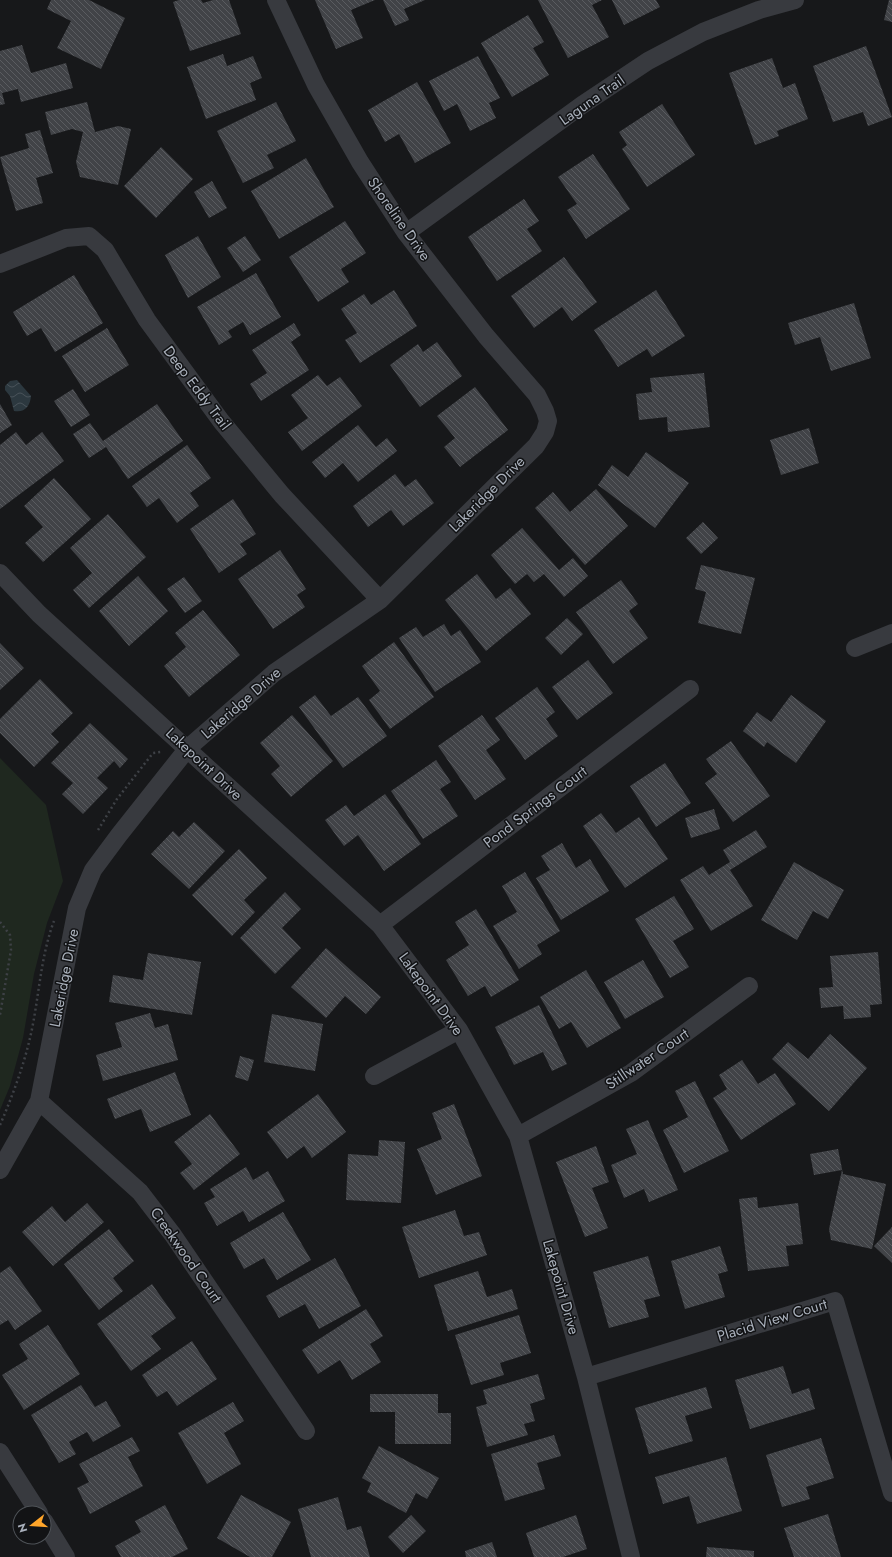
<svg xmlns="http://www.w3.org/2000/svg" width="892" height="1557" font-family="Jost,sans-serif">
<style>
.green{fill:#1f281f}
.water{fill:url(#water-waves)}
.building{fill:url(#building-back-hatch)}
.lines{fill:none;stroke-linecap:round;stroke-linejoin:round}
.path{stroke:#3e4146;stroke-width:2.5;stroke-dasharray:2 3;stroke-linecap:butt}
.minor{stroke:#383a3f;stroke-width:18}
.labels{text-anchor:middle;stroke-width:3;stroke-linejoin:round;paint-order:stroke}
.street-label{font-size:15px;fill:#a9b0bb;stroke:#121315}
</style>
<defs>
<pattern id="water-waves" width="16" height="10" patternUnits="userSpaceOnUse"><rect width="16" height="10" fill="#2c383f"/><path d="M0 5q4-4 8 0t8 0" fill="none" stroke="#485259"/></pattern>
<pattern id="building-back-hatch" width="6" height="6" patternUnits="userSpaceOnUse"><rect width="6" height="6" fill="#414347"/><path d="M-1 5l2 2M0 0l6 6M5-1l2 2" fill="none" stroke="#5a5c60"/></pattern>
</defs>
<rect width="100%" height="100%" fill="#17181a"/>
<path class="green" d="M0 758 46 805 63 881 47 923 34 974 23 1038 10 1086 0 1110Z"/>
<path class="water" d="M17 380 31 396C30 406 25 413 14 411L10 396 5 390V386L10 381Z"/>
<path class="building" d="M51 0H89L125 18 101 69 57 48 71 21 47 9Z
M179 0H201L203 3 213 0H229L241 34 190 51 173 2Z
M315 0H375L351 10 363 38 336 49Z
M383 0H425L404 9 409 20 395 26Z
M538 0H602L592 5 609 37 568 58Z
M612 0H656L660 7 624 25Z
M889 0H892V22L884 20Z
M528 15 544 42 533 48 549 75 512 97 481 43Z
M22 45 31 73 66 63 73 88 21 102 18 89 2 93 5 104 0 105V51Z
M866 46 892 117 868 126 863 112 833 122 813 66Z
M223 54 227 66 253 56 262 78 250 83 256 100 206 119 187 67Z
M478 56 500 98 489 103 496 118 470 131 457 104 444 111 429 81Z
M772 58 783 88 795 83 808 119 777 131 779 136 755 145 729 73Z
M417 82 451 143 415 163 399 134 385 142 368 110Z
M87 102 95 132 118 126 131 129 118 185 80 177 76 162 83 132 72 129 51 135 45 112Z
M276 102 296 141 267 155 274 168 243 183 217 131Z
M662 104 695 155 647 187 622 149 627 145 619 132Z
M40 130 53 173 36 178 43 203 16 211 0 157 29 148 25 134Z
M161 147 193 179 156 218 124 186Z
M593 154 630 209 586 239 567 210 577 204 558 177Z
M306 158 334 207 279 239 251 191Z
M212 181 227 208 209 218 194 192Z
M524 199 539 221 527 229 542 251 497 281 468 237Z
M345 221 366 253 341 269 349 282 318 302 289 257Z
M198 236 221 277 188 298 165 255Z
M245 236 261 260 243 272 227 248Z
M564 257 597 302 572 321 562 307 534 328 511 296Z
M256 273 281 317 250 335 243 322 228 331 232 337 219 345 197 307Z
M74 275 103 323 55 352 41 328 27 336 13 312Z
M394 290 417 326 360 363 345 340 357 333 341 309 364 294 371 305Z
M656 290 685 336 652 357 647 349 618 367 594 330Z
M854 303 871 358 831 371 820 337 795 345 788 323Z
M294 323 301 335 291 342 309 370 261 401 250 384 267 373 252 350Z
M107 328 129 365 85 392 62 356Z
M437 342 462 376 420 407 390 365 418 344 423 352Z
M704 373 710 427 668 432 667 417 639 420 636 394 652 392 650 378Z
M318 375 327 386 340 377 362 406 302 451 288 432 308 418 291 395Z
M475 387 508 430 460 467 444 447 455 438 437 416Z
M73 389 90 415 71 427 54 401Z
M0 404 12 425 0 433Z
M157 404 183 441 128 479 106 447 89 458 73 434 90 423 103 441Z
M358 425 376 447 387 438 397 451 358 482 343 463 325 478 312 462Z
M809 428 819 463 781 475 770 440Z
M16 432 26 445 42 432 64 461 0 509V445Z
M187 445 211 478 190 493 199 506 177 523 159 498 147 507 132 486Z
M646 452 689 483 655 528 598 485 612 465 628 477Z
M395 474 405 487 416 479 434 503 403 526 391 510 368 527 353 506Z
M54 478 91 519 43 562 25 543 43 527 24 506Z
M596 489 628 526 585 565 535 508 553 492 570 512Z
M233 499 256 534 240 544 247 554 219 573 190 529Z
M108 514 146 557 89 608 73 590 92 573 70 548Z
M703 522 718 538 701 554 686 538Z
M522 528 559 570 573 558 588 576 564 597 544 574 534 582 527 574 515 584 491 555Z
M280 550 306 589 297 595 305 607 273 629 238 579Z
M701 565 755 578 741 634 698 623 706 592 695 589Z
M477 574 496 599 510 588 531 614 486 651 445 600Z
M138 576 168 611 129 646 99 611Z
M184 577 202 601 185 613 167 589Z
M621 580 638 604 629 611 648 638 613 664 576 612Z
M203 610 240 655 189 697 164 666 186 647 175 633Z
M567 618 583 634 561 655 545 638Z
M444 624 451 636 460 630 481 662 435 692 399 638 416 627 423 637Z
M394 642 434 697 390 729 369 700 380 691 362 666Z
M0 643 24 668 0 690Z
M588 660 613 693 577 720 552 687Z
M40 679 73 713 51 734 59 742 34 767 0 733V719Z
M537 687 555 712 546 719 558 736 525 760 495 718Z
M315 695 331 716 358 697 387 736 343 768 299 707Z
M791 695 826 721 796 763 767 742 764 747 743 731 757 712 771 722Z
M292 715 333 761 291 797 271 774 280 766 260 743Z
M482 715 500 740 486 750 506 779 475 800 438 746Z
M90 723 128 759 120 768 114 761 97 778 108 788 83 814 62 794 73 783 51 763Z
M731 741 770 796 733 822 705 783 717 774 706 759Z
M436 760 451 782 440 789 458 816 423 839 391 791Z
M665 763 691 803 656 827 630 786Z
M385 794 421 844 384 871 358 835 344 846 325 820 346 805 354 816Z
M714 809 720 829 691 838 685 818Z
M601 813 616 833 639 817 668 859 625 888 583 826Z
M194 822 225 851 189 889 151 854 173 831 179 837Z
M756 830 767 847 730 870 753 906 711 931 680 880 703 866 709 875 730 862 723 850Z
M562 843 576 868 590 859 609 891 561 920 536 878 550 870 541 856Z
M239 849 267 878 244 900 255 912 232 936 192 895Z
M794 862 844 890 828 919 813 911 797 940 761 920Z
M525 872 560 931 537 945 542 954 519 969 493 926 517 912 502 886Z
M285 892 301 909 282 928 301 948 275 974 240 938Z
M674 896 694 929 673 941 689 967 670 978 635 919Z
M476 909 519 980 491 997 485 986 468 996 446 960 469 945 455 922Z
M326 948 381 997 366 1014 345 996 326 1018 291 987Z
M878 952 882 1004 870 1005 871 1017 844 1019 843 1006 821 1008 819 988 833 987 830 956Z
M148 953 201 962 192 1015 109 1002 113 975 143 980Z
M643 960 664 997 625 1019 604 982Z
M586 970 621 1028 587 1048 571 1022 559 1029 540 997Z
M539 1005 567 1064 552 1071 543 1052 514 1065 495 1027Z
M150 1013 155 1028 168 1024 178 1060 103 1081 96 1055 122 1047 115 1023Z
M272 1014 323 1024 315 1071 264 1062Z
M830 1034 867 1068 829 1111 772 1059 788 1042 808 1059Z
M240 1056 254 1060 248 1081 235 1077Z
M742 1060 758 1084 775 1073 796 1104 741 1140 713 1098 727 1089 719 1075Z
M175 1072 191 1115 150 1132 141 1109 115 1119 107 1099Z
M695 1081 729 1151 684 1173 663 1130 688 1117 675 1091Z
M318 1094 346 1132 312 1158 304 1146 287 1159 267 1132Z
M454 1104 482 1176 436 1195 417 1149 442 1139 432 1113Z
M210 1114 240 1154 194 1190 180 1173 192 1164 174 1142Z
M648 1120 678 1190 649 1202 644 1189 624 1198 611 1165 637 1154 626 1129Z
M379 1140 405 1142 401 1203 346 1200 348 1154 378 1156Z
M596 1146 609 1182 592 1188 608 1228 585 1237 556 1162Z
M838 1149 843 1174 886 1184 872 1249 831 1240 829 1229 842 1170 814 1175 810 1154Z
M246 1167 253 1180 268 1171 285 1201 249 1222 243 1211 217 1226 204 1203 215 1197 210 1189Z
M757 1197 758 1208 798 1203 803 1244 786 1246 789 1266 748 1271 739 1199Z
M87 1203 104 1222 53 1266 22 1232 52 1206 65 1222Z
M455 1210 464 1236 479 1232 487 1255 419 1278 402 1227Z
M283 1212 311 1260 277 1280 264 1258 244 1269 230 1243Z
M892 1227V1263L874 1246Z
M109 1229 134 1261 113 1278 123 1291 99 1310 64 1264Z
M720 1246 728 1271 718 1274 725 1297 685 1309 671 1261Z
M648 1256 660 1296 644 1300 649 1317 609 1328 593 1272Z
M335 1258 361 1306 319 1329 305 1304 279 1318 266 1296Z
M10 1266 42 1311 15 1330 8 1320 0 1325V1273Z
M478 1271 487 1297 512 1289 518 1309 448 1331 434 1285Z
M152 1284 176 1318 151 1336 161 1349 131 1371 97 1324Z
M366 1309 383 1336 370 1344 381 1362 352 1380 340 1360 318 1374 302 1350Z
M519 1315 531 1353 500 1363 504 1375 471 1385 455 1335Z
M48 1325 80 1374 24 1410 2 1375 28 1359 19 1344Z
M192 1341 217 1379 177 1406 167 1391 157 1397 142 1375Z
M783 1366 792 1394 809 1388 815 1409 750 1429 735 1380Z
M538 1374 545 1399 530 1404 535 1421 524 1424 528 1435 487 1447 476 1407 487 1404 483 1390Z
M81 1385 95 1407 106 1401 121 1426 93 1442 87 1432 69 1442 76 1454 59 1463 31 1415Z
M706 1387 712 1408 685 1416 693 1441 649 1454 635 1408Z
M370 1394H438V1413H451V1444H395V1412H370Z
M233 1402 244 1421 224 1433 241 1464 207 1484 178 1433Z
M554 1435 561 1456 537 1463 545 1489 505 1501 491 1454Z
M132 1437 140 1451 128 1457 143 1486 90 1514 77 1488 89 1482 79 1464Z
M821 1438 834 1478 806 1487 810 1499 782 1507 766 1455Z
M379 1446 439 1478 427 1499 416 1493 406 1513 367 1492 371 1483 362 1478Z
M726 1457 742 1511 697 1524 689 1496 663 1504 655 1477Z
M241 1495 291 1522 272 1557H250L217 1538Z
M338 1497 347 1530 361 1526 370 1557H311L298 1509Z
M165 1505 188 1549 172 1557H121L115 1546 141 1532 135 1521Z
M828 1514 841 1557H794L784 1528Z
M411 1515 426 1531 403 1553 388 1537Z
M576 1515 587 1549 563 1557H534L526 1533Z
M492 1542 497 1557H466L465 1551Z
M707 1547 754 1551V1557H706Z"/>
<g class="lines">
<path class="path" d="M98 830 117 799 153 753 161 752
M0 922 10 935 11 950 0 1015
M0 1125C12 1097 23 1068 30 1038 39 1000 40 958 54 921"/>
<path class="minor" d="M406 233 582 105 648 61 703 32 759 10 795 0
M0 264 66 238 89 236 105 250 147 320 221 421 282 495 380 600
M0 573 39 614 380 925 459 1030 518 1136 586 1377 631 1557
M855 648 892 633
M380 925 690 689
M374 1076 459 1030
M39 1101 140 1192 173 1235 306 1431
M518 1136 631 1073 749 986
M0 1170 39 1101 77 908 93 870 119 835 188 748 274 673 380 600 536 446 545 432 548 421 545 411 537 395 486 336 406 233 360 162 316 85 276 0
M586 1377 835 1301 892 1493
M0 1452 39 1513
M44 1521 66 1557"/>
</g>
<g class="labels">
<g class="street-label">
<text transform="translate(592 100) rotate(-35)" y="5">Laguna Trail</text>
<text transform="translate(399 219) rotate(55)" y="5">Shoreline Drive</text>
<text transform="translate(197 388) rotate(53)" y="5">Deep Eddy Trail</text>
<text transform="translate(487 494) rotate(-45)" y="5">Lakeridge Drive</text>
<text transform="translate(241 703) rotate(-41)" y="5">Lakeridge Drive</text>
<text transform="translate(204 764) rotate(43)" y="5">Lakepoint Drive</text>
<text transform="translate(535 807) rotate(-37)" y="5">Pond Springs Court</text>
<text transform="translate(64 978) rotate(-79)" y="5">Lakeridge Drive</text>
<text transform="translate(431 994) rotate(54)" y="5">Lakepoint Drive</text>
<text transform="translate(647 1059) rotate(-34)" y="5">Stillwater Court</text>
<text transform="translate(186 1255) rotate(55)" y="5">Creekwood Court</text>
<text transform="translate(561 1287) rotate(74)" y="5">Lakepoint Drive</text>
<text transform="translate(772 1320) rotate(-17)" y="5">Placid View Court</text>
</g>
</g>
<g transform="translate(32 1525) rotate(253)"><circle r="19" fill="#121315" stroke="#4e5257"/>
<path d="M0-3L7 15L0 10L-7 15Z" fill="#ffa52a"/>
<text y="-6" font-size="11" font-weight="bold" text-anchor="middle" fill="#a9b0bb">N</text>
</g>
</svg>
